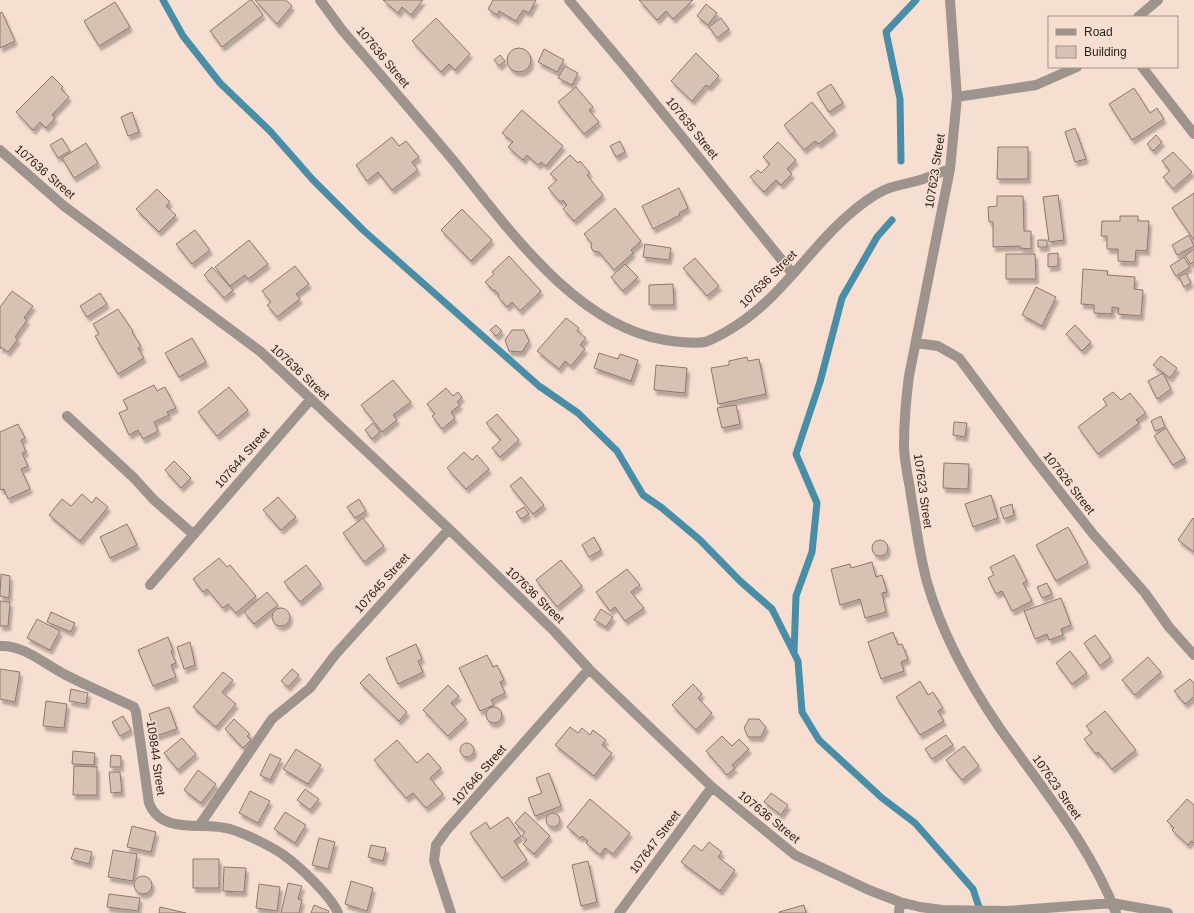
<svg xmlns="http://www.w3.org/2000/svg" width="1194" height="913" font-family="Arial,sans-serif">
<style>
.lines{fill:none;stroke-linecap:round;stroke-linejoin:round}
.stream{stroke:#498ea6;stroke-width:7}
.building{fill:#d7c1b2;stroke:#8d786b;filter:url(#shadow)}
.minor{stroke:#9e948e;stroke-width:10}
.labels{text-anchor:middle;stroke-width:3;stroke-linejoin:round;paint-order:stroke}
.street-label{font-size:12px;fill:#271f19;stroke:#f6dfd0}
</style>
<defs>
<filter id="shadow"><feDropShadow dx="2.5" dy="4.5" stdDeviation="1" flood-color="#0004"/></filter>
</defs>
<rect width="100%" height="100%" fill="#f6dfd0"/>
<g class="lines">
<path class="stream" d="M163 0 183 36 220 83 270 131 313 180 363 230 539 386 578 413 617 451 643 495 662 508 700 540 740 581 772 609 798 661 802 712 819 740 882 798 915 823 973 889 981 913
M901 161 900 99 886 32 916 0
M794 653 796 596 812 552 817 503 796 454 820 382 842 298 877 237 892 220"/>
</g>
<path class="building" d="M250 0H252L263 15 222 47 210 31Z
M255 0H286L292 6 277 24Z
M383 0H423L411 15 402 7 398 13Z
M493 0H536L529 13 523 10 516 21 499 11 497 15 488 9Z
M639 0H693L673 19 666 11 657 20Z
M115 2 130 27 99 46 84 21Z
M706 4 717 13 708 25 697 16Z
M2 12 15 41 0 48V13Z
M436 18 470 54 455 70 449 64 441 72 412 41Z
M721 18 729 29 717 38 709 27Z
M507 60a12 12 0 1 1 24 0a12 12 0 1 1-24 0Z
M544 49 564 60 557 72 538 62Z
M696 53 719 76 709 87 706 85 692 101 671 81Z
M500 55 505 61 499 66 494 60Z
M565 66 578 73 572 85 558 78Z
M52 76 63 87 61 89 69 97 52 115 55 118 46 128 40 122 33 130 16 112Z
M831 84 843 103 829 112 817 93Z
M576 87 593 107 589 110 599 122 584 134 558 102Z
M1134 88 1150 113 1157 108 1164 119 1132 140 1109 104Z
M812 102 835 131 819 144 815 141 804 150 784 125Z
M522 110 563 146 546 166 541 162 538 165 527 155 523 160 508 147 513 142 502 133Z
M132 112 139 132 128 136 121 117Z
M1075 128 1086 159 1075 162 1065 132Z
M1156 135 1162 142 1153 151 1147 144Z
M392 137 399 146 406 141 419 157 412 162 418 170 392 190 378 172 367 181 356 165Z
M62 138 70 151 58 158 50 145Z
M620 141 625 152 616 157 610 146Z
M778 142 796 160 787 169 792 174 781 185 776 180 764 192 750 177 758 170 761 173 770 164 763 157Z
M86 143 98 163 74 178 62 158Z
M998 147H1028V179H997Z
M1173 152 1192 172 1173 189 1163 177 1170 171 1162 161Z
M570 155 578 163 580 161 590 173 587 175 603 195 574 221 563 209 567 205 563 200 560 202 548 188 557 180 550 174Z
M679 188 688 208 679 213 680 215 653 229 642 206Z
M157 189 170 202 166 206 176 215 159 232 136 209Z
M1194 193V240L1172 208Z
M1058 195 1064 240 1049 242 1043 197Z
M997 196H1023L1024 231H1031V249L1020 248V246L993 247V222H989L988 207 997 206Z
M615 208 641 241 631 250 633 253 614 270 599 252 593 251 591 247 592 244 584 234Z
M462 209 492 240 471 261 441 230Z
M1120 216H1138V221H1149L1147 251 1136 250 1135 262 1118 261V249H1107V236H1101L1102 221H1120Z
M195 230 210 250 192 264 176 244Z
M1189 235 1194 246 1177 255 1172 245Z
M249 240 268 264 248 279 245 275 230 286 215 267Z
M1038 240H1047V247H1038Z
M645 244 671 248 669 260 643 257Z
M1194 249V261L1191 264 1185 256Z
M1058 253V266L1048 267V254Z
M1006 254H1035L1036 279H1006Z
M509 256 541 291 520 311 512 302 507 307 498 297 499 295 495 290 494 291 485 282 494 274 492 272Z
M1184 257 1190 267 1176 276 1170 266Z
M695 258 719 286 707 296 683 268Z
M625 264 638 277 623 291 611 277Z
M295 266 309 284 296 294 300 299 277 317 267 305 271 302 262 291Z
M212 267 233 290 224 298 204 275Z
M1083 269 1108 271 1107 275 1135 277 1134 289 1143 290 1141 316 1118 314 1119 308 1112 307V314L1094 313V305L1081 304Z
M1186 273 1191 283 1184 287 1179 277Z
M673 284 674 305H649V285Z
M1036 287 1056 297 1042 326 1022 315Z
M12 291 33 306 24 318 27 320 15 337 18 339 8 352 1 347 0 349V307Z
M100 293 107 304 87 317 80 306Z
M118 309 133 331 132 332 141 346 138 348 144 358 118 374 95 336 99 334 93 324Z
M566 318 579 328 577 331 586 338 580 345 585 349 571 366 565 361 559 369 537 351Z
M496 325 502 331 496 336 490 330Z
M1075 325 1091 342 1082 351 1066 334Z
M512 330H524L529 341 522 352 509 351 505 340Z
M192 338 206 362 179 377 165 353Z
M599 353 618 359 620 354 638 360 631 381 594 368Z
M1161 356 1177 368 1170 378 1153 365Z
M747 357 748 361 759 359 766 394 718 404 711 368 729 365V361Z
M656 365 687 368 685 393 654 390Z
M1163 373 1171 389 1157 399 1148 381Z
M393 380 411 402 393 415 397 420 382 432 361 405Z
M154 385 157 391 165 387 176 408 167 412 169 415 154 422 158 431 143 439 138 430 129 435 119 413 128 409 123 400Z
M229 387 248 410 217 436 198 412Z
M446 388 453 396 458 392 462 397 457 402 460 405 451 412 455 418 442 429 432 416 435 414 427 404Z
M1113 392 1121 400 1130 393 1146 413 1136 420 1139 423 1098 454 1078 427 1107 405 1103 399Z
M736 405 740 424 722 428 717 408Z
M497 414 519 440 500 457 492 448 501 440 486 423Z
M1161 416 1165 427 1155 431 1151 421Z
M954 422 967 423 965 437 953 435Z
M373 423 380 432 372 439 365 430Z
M18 424 25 438 21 440 26 452 22 453 28 466 21 469 30 489 8 499 4 489 1 490 0 488V432Z
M1166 428 1185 458 1173 465 1154 436Z
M464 452 472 460 477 455 489 469 466 489 447 468Z
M174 461 191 478 181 488 165 470Z
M944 463 969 464 968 489 943 488Z
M521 477 544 505 533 514 510 486Z
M82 494 92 503 96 497 108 507 80 541 49 515 62 499 71 506Z
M991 495 998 518 973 527 965 504Z
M278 497 296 517 281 530 263 510Z
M359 499 366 511 355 518 347 507Z
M1012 504 1014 515 1004 519 1000 508Z
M524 507 529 514 521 519 516 512Z
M363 518 384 546 364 562 343 533Z
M1193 518 1194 519V552L1178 540Z
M127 524 137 545 110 558 100 537Z
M1068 527 1088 563 1056 581 1036 545Z
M594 537 601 550 589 557 582 545Z
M872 548a8 8 0 1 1 16 0a8 8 0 1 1-16 0Z
M1014 555 1027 581 1023 583 1032 601 1012 611 1002 591 996 594 988 578 994 575 990 567Z
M219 558 227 567 230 565 256 596 236 613 228 604 223 608 207 589 203 592 193 579Z
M561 560 582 586 557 607 536 580Z
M872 562 876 577 882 575 887 592 882 593 886 612 865 618 860 599 840 605 831 569 850 564 851 568Z
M306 565 321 584 300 602 284 582Z
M627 569 640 585 631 592 644 608 625 621 615 607 610 611 596 592Z
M1 574 10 576 9 598 0 596Z
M1047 583 1052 594 1042 598 1037 587Z
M267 592 278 605 254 624 244 612Z
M1061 598 1071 625 1061 629 1063 635 1049 640 1047 634 1035 639 1024 611Z
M0 601 10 602 8 626H0Z
M272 617a9 9 0 1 1 18 0a9 9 0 1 1-18 0Z
M601 609 613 617 606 627 594 620Z
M51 612 75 623 71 632 47 622Z
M37 619 60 631 50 650 27 638Z
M893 632 898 645 902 644 908 659 901 662 904 671 881 679 868 642Z
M1095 635 1111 657 1100 666 1084 643Z
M168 637 173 650 171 651 176 663 171 665 176 677 153 686 138 650Z
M190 642 195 665 184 669 177 647Z
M416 644 422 659 418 661 423 672 398 684 386 658Z
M1070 651 1087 673 1072 684 1056 663Z
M487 655 493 667 497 665 504 680 500 682 505 693 491 700 494 705 480 711 459 668Z
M1148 657 1161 672 1135 695 1122 680Z
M0 669 20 672 15 702 0 699Z
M292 669 299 675 288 687 281 681Z
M223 672 233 680 222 692 236 704 216 727 193 707Z
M369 674 407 712 399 721 360 683Z
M1190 679 1194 683V697L1185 704 1174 691Z
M920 681 928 695 933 692 943 708 938 711 944 721 920 735 896 697Z
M693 684 702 694 698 698 712 713 696 730 672 705Z
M448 685 459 696 451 703 466 719 448 736 423 710Z
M71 689 88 693 86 704 69 701Z
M46 701 67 704 64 728 43 726Z
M169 707 177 729 156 736 149 714Z
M486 715a8 8 0 1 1 16 0a8 8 0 1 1-16 0Z
M1105 711 1136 750 1112 769 1098 752 1096 754 1084 739 1092 733 1086 726Z
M123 716 131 730 120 736 112 722Z
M234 719 250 734 247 736 251 740 243 748 225 729Z
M749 719H759L766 727 761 737H748L744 728Z
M570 727 578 733 582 728 590 735 593 730 606 740 602 745 612 753 594 776 555 745Z
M946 735 953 745 932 759 925 749Z
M722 736 732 746 739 739 749 749 732 765 735 768 727 775 706 751Z
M182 738 196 754 178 770 164 753Z
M397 740 417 763 428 753 441 768 430 778 443 794 426 808 413 793 406 798 374 760Z
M460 750a7 7 0 1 1 14 0a7 7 0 1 1-14 0Z
M964 746 979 766 962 780 946 760Z
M296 749 321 765 308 784 283 769Z
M73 751 95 753 94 765 72 764Z
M270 754 281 759 270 780 260 775Z
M111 755 121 756V767H110Z
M74 766 97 767V795H73Z
M198 770 216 784 201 803 184 790Z
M109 772H120L122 792 111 793Z
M549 773 561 806 535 816 528 798 542 793 536 778Z
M305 789 319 799 310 810 297 800Z
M250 791 270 801 258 823 239 813Z
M771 793 788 805 781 815 764 802Z
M590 799 630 833 613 854 605 848 600 855 586 843 588 841 582 836 580 838 567 827Z
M1187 799 1194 805V843L1191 841 1188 845 1172 830 1174 828 1167 821Z
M285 812 306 825 295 843 274 829Z
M525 812 550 836 534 854 523 844 527 840 522 836 525 832 515 823Z
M546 820a7 7 0 1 1 14 0a7 7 0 1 1-14 0Z
M508 817 521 836 514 841 527 860 502 878 470 833 486 822 490 829Z
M132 826 156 832 151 852 127 847Z
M319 838 335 842 328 869 312 865Z
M709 842 722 852 718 857 735 870 720 891 681 862 694 845 702 851Z
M371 845 386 848 383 861 368 857Z
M75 848 92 852 89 864 71 859Z
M113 850 137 854 133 881 108 877Z
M193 859H219V888H193Z
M588 861 597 902 581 906 572 865Z
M224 867 246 868 244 892 223 891Z
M134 885a9 9 0 1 1 18 0a9 9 0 1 1-18 0Z
M351 881 373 888 367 911 345 904Z
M288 883 302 886 298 899 302 900 299 913H281Z
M259 884 280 887 277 911 256 908Z
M109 894 140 898 138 911 107 907Z
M314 905 329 911 328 913H311Z
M804 905 806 913H779V912Z
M160 907 186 913H159Z"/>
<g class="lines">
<path class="minor" d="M320 0 342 30C379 73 416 116 452 159 507 226 574 325 665 340 678 342 693 344 705 342 715 339 726 332 734 327 789 293 820 229 875 195 891 185 903 185 920 180 930 177 941 172 950 169
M569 0 628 70 793 274
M950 0 957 97 950 169 909 376C906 399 904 422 904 445 904 463 909 479 911 496 916 525 919 553 927 582 942 634 969 683 999 727 1041 787 1090 845 1116 913
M1138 17 1158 0
M1142 67 1194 134
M957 97 1036 85 1077 67
M0 150 64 206 261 352 449 529 555 632 589 669 712 787 795 855 869 890 900 902 920 907 942 910 1007 911 1112 903 1168 913
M916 343 938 346 959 358 1035 460 1093 534 1145 593 1169 627 1194 655
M67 416 134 478 154 500 193 534
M150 585 311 399
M0 646C24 645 43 663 64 674 87 686 111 696 134 707L136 712 149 803C162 836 203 821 230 829 244 833 273 847 285 856 300 867 331 896 338 913
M199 826 272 719 310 688 335 655 449 529
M451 913 434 861 436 845 446 831 589 669
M619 913 712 787
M899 913 900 902"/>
</g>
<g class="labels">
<g class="street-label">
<text transform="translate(383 57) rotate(50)" y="4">107636 Street</text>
<text transform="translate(692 128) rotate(51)" y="4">107635 Street</text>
<text transform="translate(935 171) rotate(-81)" y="4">107623 Street</text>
<text transform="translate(45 172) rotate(41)" y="4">107636 Street</text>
<text transform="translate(768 279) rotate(-45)" y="4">107636 Street</text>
<text transform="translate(300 372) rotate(43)" y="4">107636 Street</text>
<text transform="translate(242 458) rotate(-49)" y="4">107644 Street</text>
<text transform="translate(1069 483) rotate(52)" y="4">107626 Street</text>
<text transform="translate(923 491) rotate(82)" y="4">107623 Street</text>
<text transform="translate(382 583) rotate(-48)" y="4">107645 Street</text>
<text transform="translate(535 595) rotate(44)" y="4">107636 Street</text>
<text transform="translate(156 758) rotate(82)" y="4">109844 Street</text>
<text transform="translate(479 775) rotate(-49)" y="4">107646 Street</text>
<text transform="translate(1057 787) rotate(55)" y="4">107623 Street</text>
<text transform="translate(769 817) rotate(39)" y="4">107636 Street</text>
<text transform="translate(655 842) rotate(-53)" y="4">107647 Street</text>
</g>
</g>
<rect x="1048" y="16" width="130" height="52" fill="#f6dfd0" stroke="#a39287"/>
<rect x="1056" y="29" width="20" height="6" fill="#9e948e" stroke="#a39287"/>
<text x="1084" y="36" font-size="12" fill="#271f19">Road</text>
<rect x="1056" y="46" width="20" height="12" fill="#d7c1b2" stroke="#a39287"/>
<text x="1084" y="56" font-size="12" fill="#271f19">Building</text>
</svg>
